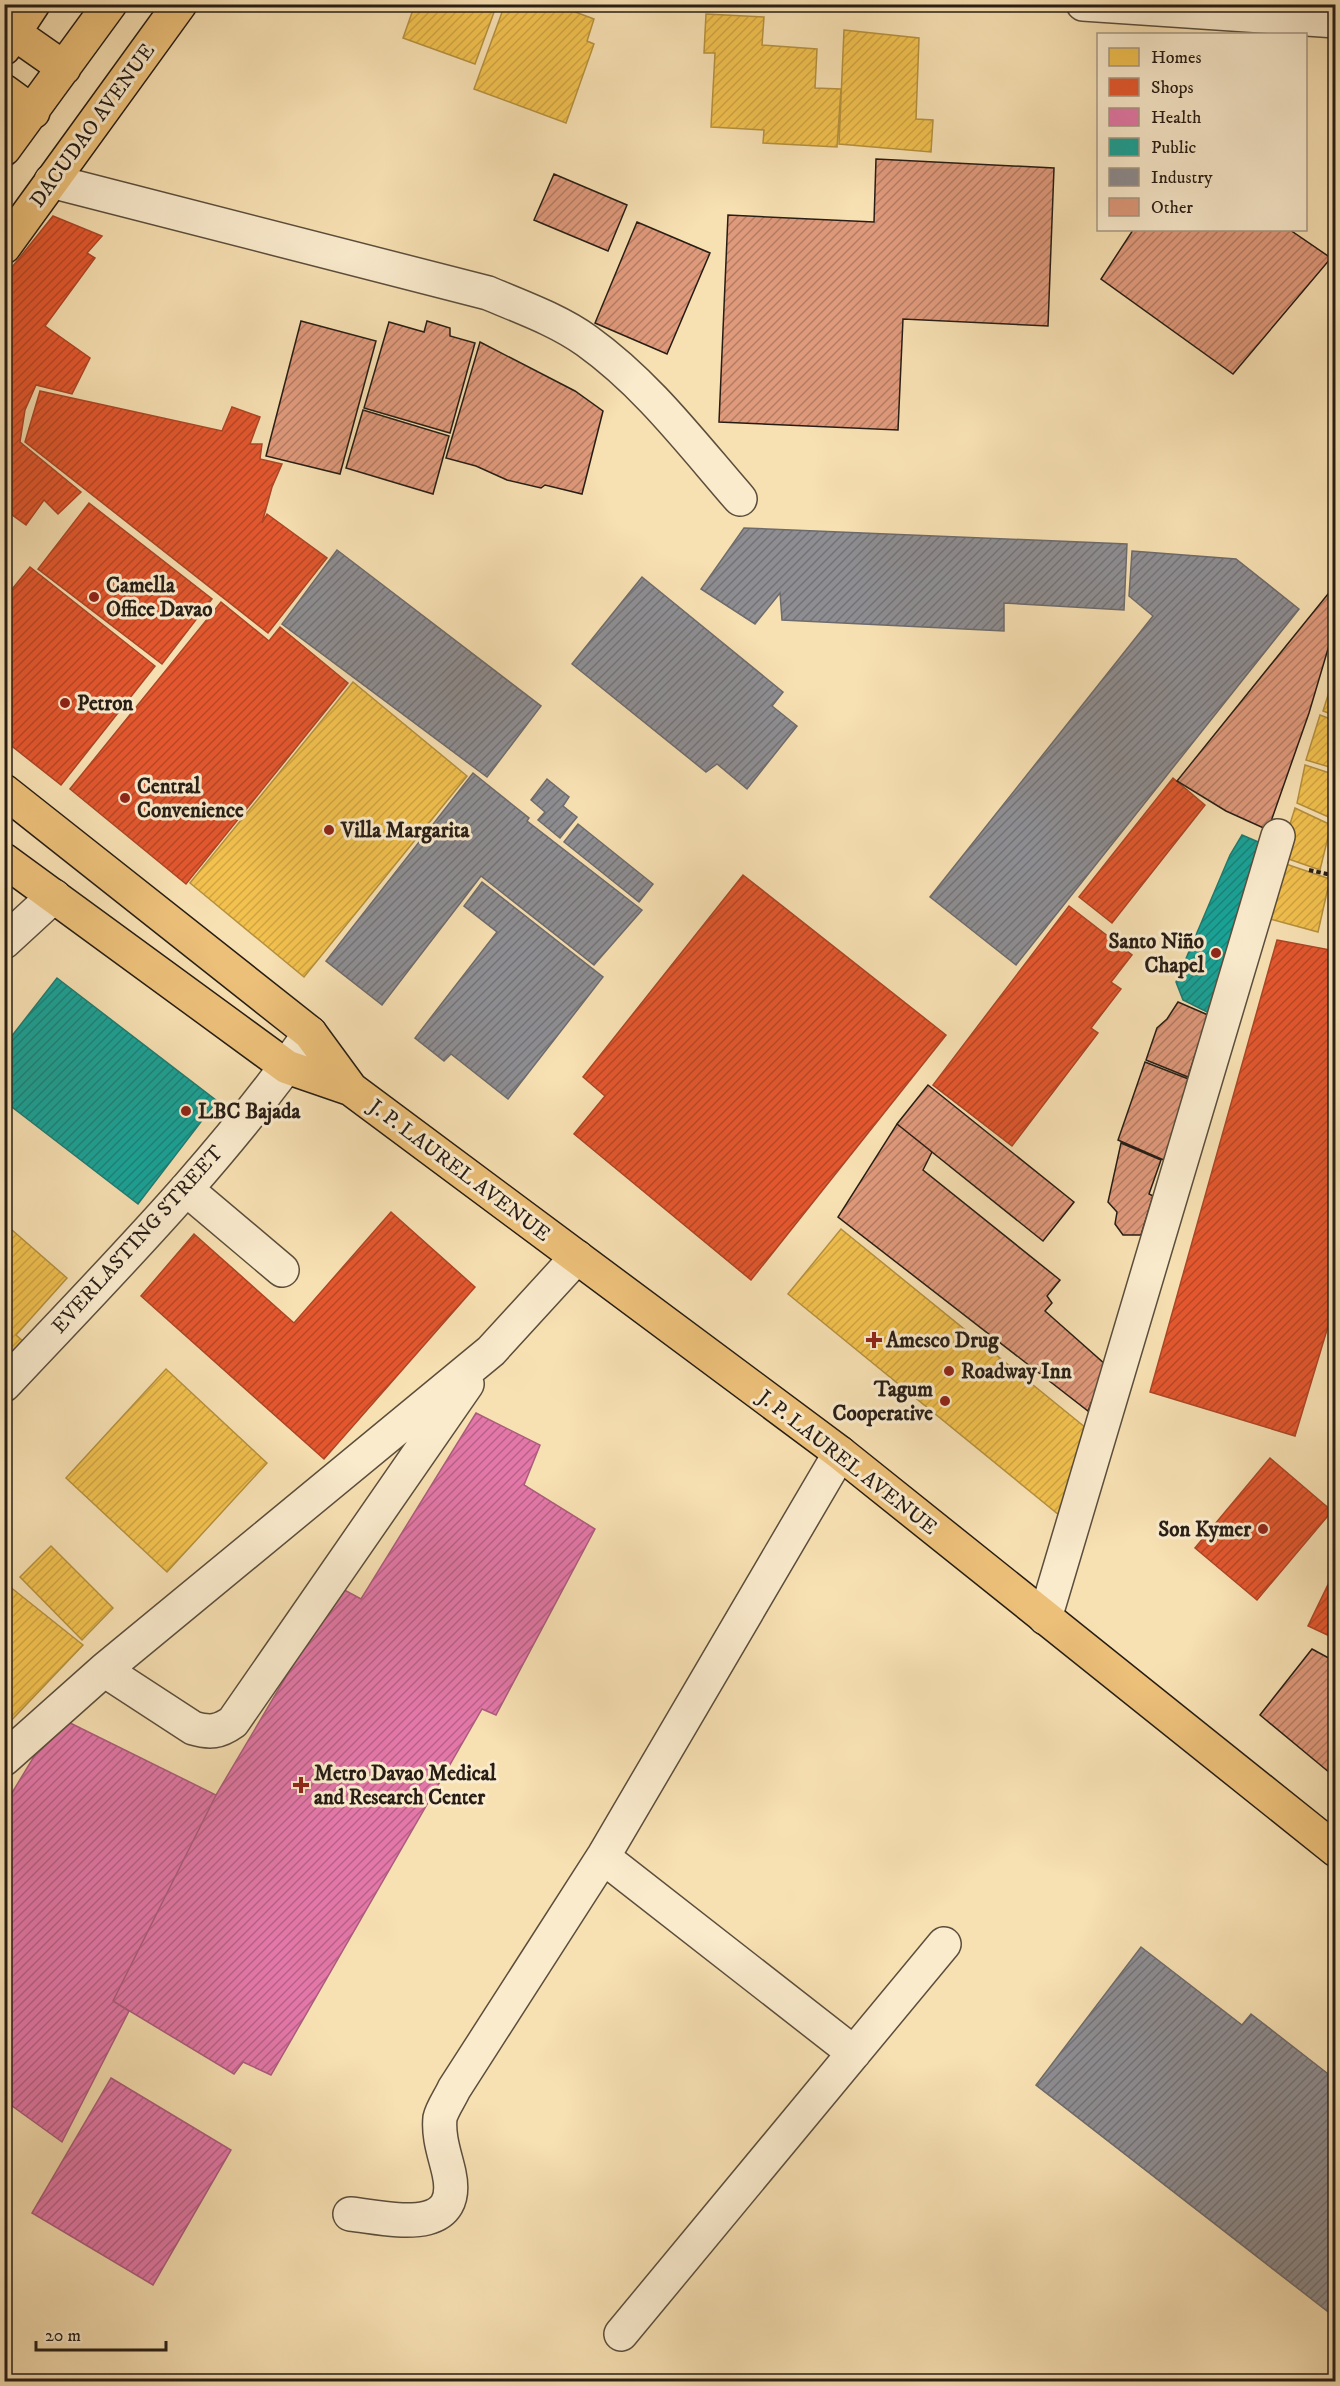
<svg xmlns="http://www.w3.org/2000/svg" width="1340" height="2386" font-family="'IM FELL DW Pica',serif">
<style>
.homes{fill:url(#homes-hatch);stroke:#b5903d;stroke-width:1.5}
.shops{fill:url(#shops-hatch);stroke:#ab4626;stroke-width:1.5}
.health{fill:url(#health-hatch);stroke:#ab5c7c;stroke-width:1.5}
.public{fill:url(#public-hatch);stroke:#1c7b71;stroke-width:1.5}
.industry{fill:url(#industry-hatch);stroke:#6e6b6c;stroke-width:1.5}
.building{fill:url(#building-hatch);stroke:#271d15;stroke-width:1.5}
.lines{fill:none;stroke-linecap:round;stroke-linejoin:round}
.minor-casing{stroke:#5b4e3c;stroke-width:36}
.major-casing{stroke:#271d15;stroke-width:36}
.path{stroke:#271d15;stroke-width:4;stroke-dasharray:4.5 3;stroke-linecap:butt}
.minor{stroke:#faebcd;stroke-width:33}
.major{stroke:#ecc079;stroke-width:33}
.poi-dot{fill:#8f2418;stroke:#faebcd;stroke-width:2}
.labels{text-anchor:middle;stroke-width:6;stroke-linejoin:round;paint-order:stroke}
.street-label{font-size:21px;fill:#271d15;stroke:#faebcd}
.poi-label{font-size:21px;font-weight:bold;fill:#271d15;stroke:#faebcd;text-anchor:start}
</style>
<defs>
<pattern id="homes-hatch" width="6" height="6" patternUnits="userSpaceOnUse" patternTransform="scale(1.5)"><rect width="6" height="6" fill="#f2c14e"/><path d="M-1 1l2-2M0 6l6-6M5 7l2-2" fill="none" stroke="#d0a543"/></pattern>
<pattern id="shops-hatch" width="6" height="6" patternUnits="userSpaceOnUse" patternTransform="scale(1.5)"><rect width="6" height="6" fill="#e4572e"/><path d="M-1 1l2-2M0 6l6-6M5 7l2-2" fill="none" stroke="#b94726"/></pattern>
<pattern id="health-hatch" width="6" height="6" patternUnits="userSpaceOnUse" patternTransform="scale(1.5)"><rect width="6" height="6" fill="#e377a8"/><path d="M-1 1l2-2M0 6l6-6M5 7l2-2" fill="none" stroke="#b86188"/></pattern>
<pattern id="public-hatch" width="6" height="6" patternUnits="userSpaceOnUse" patternTransform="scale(1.5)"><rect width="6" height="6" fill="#17a398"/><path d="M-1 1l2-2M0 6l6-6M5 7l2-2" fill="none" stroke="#15847b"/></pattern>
<pattern id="industry-hatch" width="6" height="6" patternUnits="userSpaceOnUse" patternTransform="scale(1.5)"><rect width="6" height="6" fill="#8d8d92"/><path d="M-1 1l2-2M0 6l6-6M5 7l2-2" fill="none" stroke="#737376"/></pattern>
<pattern id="building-hatch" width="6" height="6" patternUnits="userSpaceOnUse" patternTransform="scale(1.5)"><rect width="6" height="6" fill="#df997b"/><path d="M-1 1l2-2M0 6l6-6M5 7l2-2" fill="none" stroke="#b57c64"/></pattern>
</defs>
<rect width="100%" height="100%" fill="#f7e0b2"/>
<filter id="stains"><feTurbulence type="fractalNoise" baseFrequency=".00333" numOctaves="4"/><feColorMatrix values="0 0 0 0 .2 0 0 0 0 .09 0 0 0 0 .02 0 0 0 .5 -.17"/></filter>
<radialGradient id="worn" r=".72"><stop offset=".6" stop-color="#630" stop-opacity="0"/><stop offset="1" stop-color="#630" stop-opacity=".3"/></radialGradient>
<path class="homes" d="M415 4H497L475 64 403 38Z
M505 4H554L594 19 587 41 594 44 566 123 474 89Z
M706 14 764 17 762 45 817 49 815 88 841 89 837 147 763 143 764 130 711 127 715 53H704Z
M844 30 919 38 916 119 933 120 931 152 839 144Z
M1336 670V716L1323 711Z
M353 682 467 776 304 977 190 883Z
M1320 715 1336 721V769L1306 760Z
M1305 765 1336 775V810L1333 819 1297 803Z
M1295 808 1331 825 1320 870 1280 856Z
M1336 830V865L1328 863Z
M1283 863 1330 879 1318 932 1270 919Z
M4 1223 67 1278 16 1335 25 1343 4 1367Z
M841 1229 1086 1428 1059 1515 788 1294Z
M166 1369 267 1463 167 1572 66 1478Z
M51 1546 113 1608 82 1640 20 1577Z
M4 1582 83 1645 4 1728Z"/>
<path class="shops" d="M53 216 102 236 87 253 95 258 45 326 90 358 72 394 36 385 25 410 20 442 81 492 58 514 44 500 26 525 4 509V467L12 455 4 449V277Z
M40 391 222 431 232 407 260 417 250 444H262L260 459 282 464 272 487 262 523 267 514 327 558 268 633 25 442Z
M89 503 212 599 162 664 38 569Z
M30 567 155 666 61 785 4 740V599Z
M221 602 269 641 280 627 348 683 186 884 70 789Z
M1173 778 1205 805 1112 923 1079 897Z
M743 875 946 1035 751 1280 574 1134 605 1096 583 1077Z
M1069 906 1132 955 1111 982 1121 989 1091 1028 1098 1033 1012 1146 933 1085Z
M1277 940 1336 951V1300L1295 1436 1150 1392Z
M391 1212 475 1287 324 1459 141 1296 194 1234 294 1323Z
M1270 1458 1332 1511 1257 1600 1195 1548Z
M1336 1568V1639L1308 1626Z"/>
<path class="health" d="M476 1413 540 1445 524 1485 595 1529 496 1715 482 1709 271 2075 243 2062 234 2074 113 2001 216 1795 339 1587 361 1599Z
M58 1717 216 1795 113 2001 129 2011 62 2142 4 2100V1806Z
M111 2078 231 2150 153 2285 32 2213Z"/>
<path class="public" d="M1242 835 1263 844 1215 1016 1183 1000 1176 982 1230 855Z
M57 978 217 1101 138 1204 4 1101V1046Z"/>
<path class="industry" d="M744 528 1127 544 1124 610 1004 603V631L782 620 780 593 755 624 701 589Z
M337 550 541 706 487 777 282 624Z
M1132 551 1236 559 1299 609 1016 965 930 897 1153 616 1129 596Z
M642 577 783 692 772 706 797 726 747 789 717 764 706 772 572 664Z
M473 773 529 818 527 821 642 910 594 965 481 876 382 1005 326 961Z
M547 779 569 797 563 806 577 817 560 838 538 820 545 812 531 800Z
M578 824 653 884 639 902 564 842Z
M482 882 603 977 508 1099 451 1054 444 1061 415 1038 497 932 464 906Z
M1141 1947 1242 2025 1251 2014 1336 2080V2318L1036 2085Z"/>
<path class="building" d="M876 159 1054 168 1048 326 903 319 898 430 719 422 728 215 874 222Z
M554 174 627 205 608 251 534 220Z
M637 222 710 253 667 354 595 323Z
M1133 230H1290L1331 258 1233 374 1101 279Z
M301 321 376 341 340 474 266 456Z
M427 321 450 328V336L475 343 450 433 364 408 389 322 424 332Z
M480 342 575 391 603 411 582 494 545 485 541 488 507 480 476 466 446 458Z
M363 410 449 436 433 494 346 468Z
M1336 584V622L1309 713 1268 830 1226 811 1177 781Z
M1178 1002 1208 1015 1188 1077 1146 1060 1157 1028 1167 1019Z
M1145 1062 1191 1080 1166 1161 1118 1140Z
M928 1085 1074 1202 1043 1241 897 1124Z
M897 1124 932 1152 923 1170 1060 1280 1047 1296 1052 1303 1045 1311 1106 1365 1088 1411 838 1217Z
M1121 1143 1161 1160 1149 1194 1153 1196 1141 1235H1123L1115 1224 1117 1212 1108 1202Z
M1312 1649 1336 1662V1778L1260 1715Z"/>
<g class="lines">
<defs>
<path id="minor" d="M1083 4 1336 21
M51 181 488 293C521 307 558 320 587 341 647 384 692 444 740 499
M4 942 54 896
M186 1189 282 1270
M4 1385C110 1272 222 1160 310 1033
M1045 1618 1278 836
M104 1670 193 1728C210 1733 219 1732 233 1722L467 1384
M4 1759 104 1670 491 1351 577 1257
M603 1857 854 2053
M350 2214C388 2218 463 2238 449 2173 445 2155 438 2137 440 2118 442 2109 450 2098 454 2089L603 1857 840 1453
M621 2334 944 1944"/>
<path id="major" d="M4 26 64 68
M4 48 33 4
M4 91 33 112
M4 149 110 4
M4 247 180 4
M4 791 310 1033 351 1089 840 1453 1336 1850
M4 860 287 1067 351 1089"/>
</defs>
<use href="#minor" class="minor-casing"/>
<use href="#major" class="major-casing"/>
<path class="path" d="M1309 870 1336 876"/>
<use href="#minor" class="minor"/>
<use href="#major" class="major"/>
</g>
<g class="poi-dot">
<circle cx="94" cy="597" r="6"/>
<circle cx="65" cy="703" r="6"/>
<circle cx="125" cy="798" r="6"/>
<circle cx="329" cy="830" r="6"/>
<circle cx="1216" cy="953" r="6"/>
<circle cx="186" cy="1111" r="6"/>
<path d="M871 1331h6v6h6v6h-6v6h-6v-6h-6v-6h6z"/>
<circle cx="949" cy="1371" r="6"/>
<circle cx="945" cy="1401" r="6"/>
<circle cx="1263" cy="1529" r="6"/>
<path d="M298 1776h6v6h6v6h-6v6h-6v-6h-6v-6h6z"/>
</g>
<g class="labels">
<g class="street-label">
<text transform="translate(92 125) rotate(-54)" y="7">DACUDAO AVENUE</text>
<text transform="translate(460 1170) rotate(37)" y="7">J. P. LAUREL AVENUE</text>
<text transform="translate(137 1239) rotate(-48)" y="7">EVERLASTING STREET</text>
<text transform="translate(848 1462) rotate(38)" y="7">J. P. LAUREL AVENUE</text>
</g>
<g class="poi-label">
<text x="106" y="592">Camella<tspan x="106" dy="24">Office Davao</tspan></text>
<text x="77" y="710">Petron</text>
<text x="137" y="793">Central<tspan x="137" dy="24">Convenience</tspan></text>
<text x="341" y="837">Villa Margarita</text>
<text x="1204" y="948" text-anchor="end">Santo Niño<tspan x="1204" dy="24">Chapel</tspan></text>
<text x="198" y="1118">LBC Bajada</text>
<text x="886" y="1347">Amesco Drug</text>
<text x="961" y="1378">Roadway Inn</text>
<text x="933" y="1396" text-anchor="end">Tagum<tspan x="933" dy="24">Cooperative</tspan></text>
<text x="1251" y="1536" text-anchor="end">Son Kymer</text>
<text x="314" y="1780">Metro Davao Medical<tspan x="314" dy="24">and Research Center</tspan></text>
</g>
</g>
<rect width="1340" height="2386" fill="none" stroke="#f7e0b2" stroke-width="24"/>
<rect x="6" y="6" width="1328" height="2374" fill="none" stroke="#271d15" stroke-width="3"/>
<rect x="12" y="12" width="1316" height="2362" fill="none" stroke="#271d15" stroke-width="1.5"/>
<rect x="1097" y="33" width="210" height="198" fill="#faebcd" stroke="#a69983" stroke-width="1.5"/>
<rect x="1109" y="48" width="30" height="18" fill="#f2c14e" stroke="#a69983" stroke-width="1.5"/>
<text x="1151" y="63" font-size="18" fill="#271d15">Homes</text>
<rect x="1109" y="78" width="30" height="18" fill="#e4572e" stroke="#a69983" stroke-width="1.5"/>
<text x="1151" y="93" font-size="18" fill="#271d15">Shops</text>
<rect x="1109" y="108" width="30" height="18" fill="#e377a8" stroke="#a69983" stroke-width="1.5"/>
<text x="1151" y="123" font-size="18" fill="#271d15">Health</text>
<rect x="1109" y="138" width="30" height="18" fill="#17a398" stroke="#a69983" stroke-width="1.5"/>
<text x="1151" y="153" font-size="18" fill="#271d15">Public</text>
<rect x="1109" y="168" width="30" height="18" fill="#8d8d92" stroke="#a69983" stroke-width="1.5"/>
<text x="1151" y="183" font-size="18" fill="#271d15">Industry</text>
<rect x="1109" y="198" width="30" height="18" fill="#df997b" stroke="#a69983" stroke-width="1.5"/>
<text x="1151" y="213" font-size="18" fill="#271d15">Other</text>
<path d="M36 2341v9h130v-9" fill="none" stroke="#271d15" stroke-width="3"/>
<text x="45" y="2341" font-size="18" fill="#271d15" stroke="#faebcd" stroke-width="4.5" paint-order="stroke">20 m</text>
<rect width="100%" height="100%" filter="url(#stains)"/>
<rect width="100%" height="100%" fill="url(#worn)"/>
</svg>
